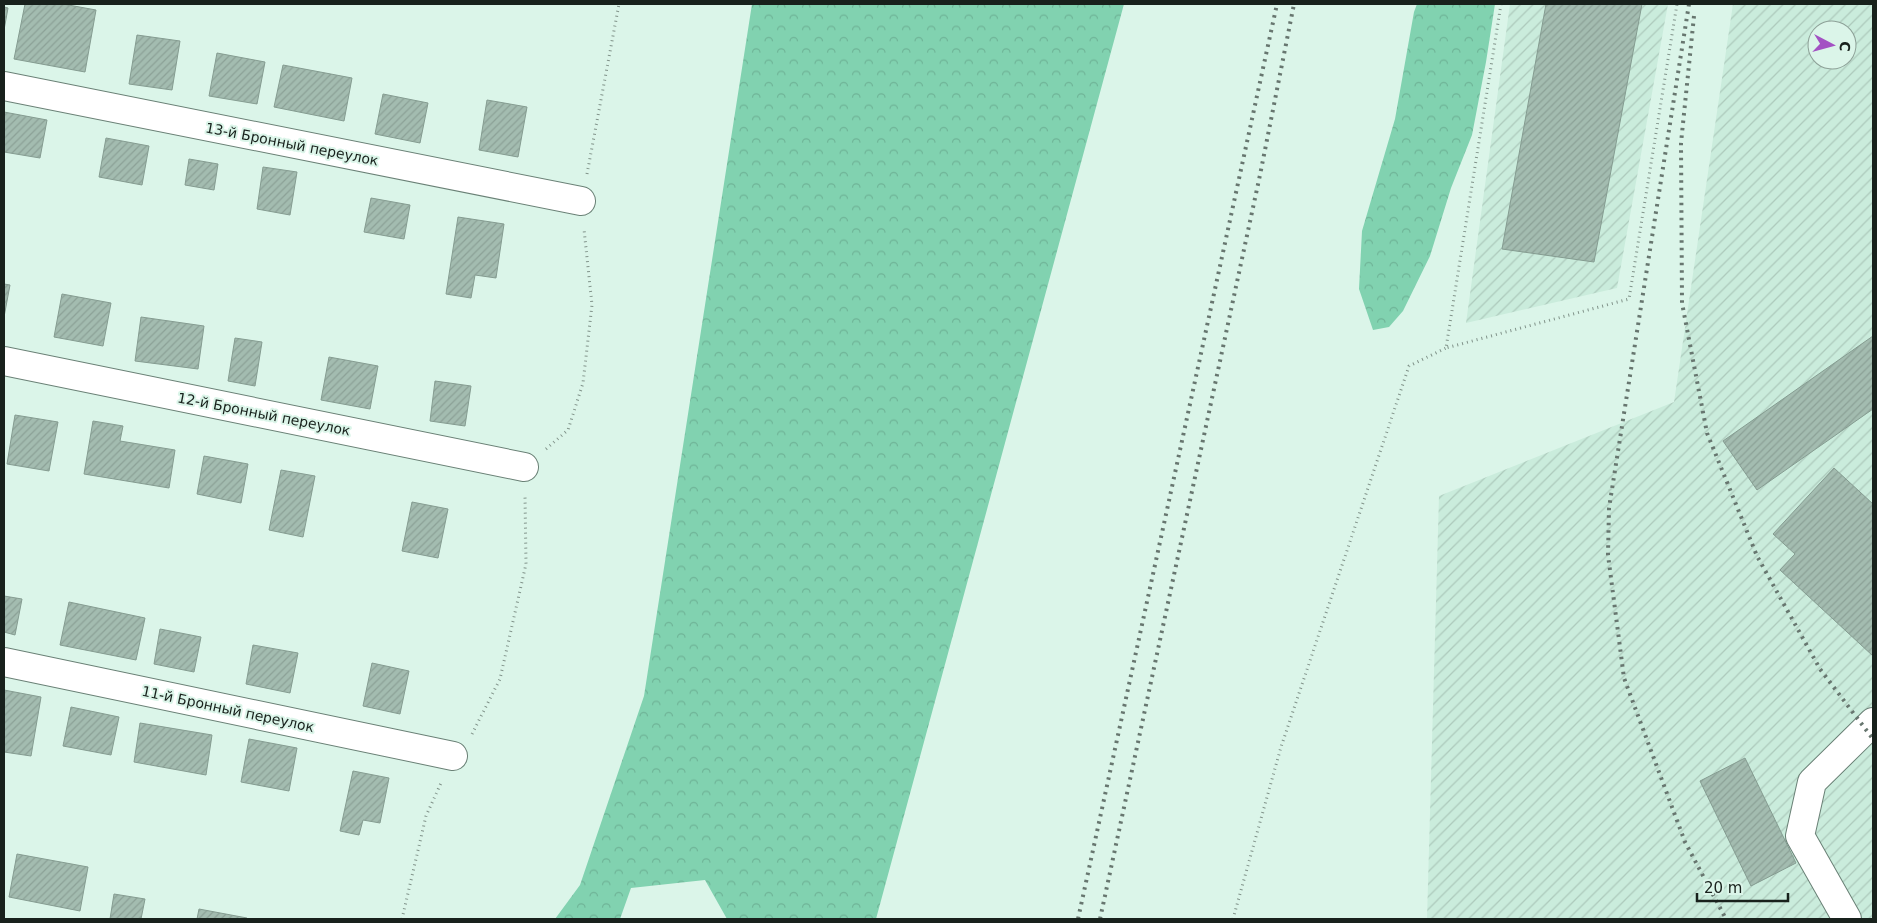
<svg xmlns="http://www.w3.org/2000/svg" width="1877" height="923" font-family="'DejaVu Sans',sans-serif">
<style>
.industrial{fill:url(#industrial-furrows);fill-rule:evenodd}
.forest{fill:url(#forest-crowns)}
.building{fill:url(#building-hatch);stroke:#859c91}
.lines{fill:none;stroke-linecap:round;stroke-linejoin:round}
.minor-casing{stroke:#6a8176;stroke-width:30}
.path{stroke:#81938a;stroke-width:3;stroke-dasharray:1 4;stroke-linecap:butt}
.minor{stroke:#fff;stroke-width:28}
.rail{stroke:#67766f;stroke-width:4;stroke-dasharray:2.5 5;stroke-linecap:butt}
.labels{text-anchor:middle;stroke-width:4;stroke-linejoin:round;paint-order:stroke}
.street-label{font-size:14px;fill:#18211c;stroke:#dbf5e9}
</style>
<defs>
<pattern id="industrial-furrows" width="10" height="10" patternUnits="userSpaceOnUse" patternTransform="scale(1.25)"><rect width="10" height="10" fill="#caecdc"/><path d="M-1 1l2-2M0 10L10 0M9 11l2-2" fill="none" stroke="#adcabc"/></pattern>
<pattern id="forest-crowns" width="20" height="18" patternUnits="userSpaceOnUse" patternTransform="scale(1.25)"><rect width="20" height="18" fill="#81d2b0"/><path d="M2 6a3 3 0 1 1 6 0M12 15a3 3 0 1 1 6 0" fill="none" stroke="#6fb497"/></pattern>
<pattern id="building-hatch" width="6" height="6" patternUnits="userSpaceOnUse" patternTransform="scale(1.25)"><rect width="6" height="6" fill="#a3bcb0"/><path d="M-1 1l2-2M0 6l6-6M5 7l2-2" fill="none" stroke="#8ca197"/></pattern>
</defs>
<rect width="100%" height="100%" fill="#dbf5e9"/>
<path class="industrial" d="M1510 4H1668L1617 288 1466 323Z
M1733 4H1873V919H1427L1439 496 1674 402ZM1817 30H1847V60H1817Z"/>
<path class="forest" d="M752 4H1124L876 919H727L705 880 631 888 620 919H555L580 885 644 696Z
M1417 4H1495L1486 62 1472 135 1451 188 1430 256 1403 311 1389 327 1373 330 1359 289 1362 231 1395 119 1414 12Z"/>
<path class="building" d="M25 4H63L96 10 85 72 14 59Z
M1546 4H1642L1594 262 1502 249Z
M4 7 8 8 4 30Z
M137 35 180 41 172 90 129 84Z
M217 53 265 62 257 104 209 96Z
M283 65 352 78 344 121 274 107Z
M383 94 428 103 420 143 375 134Z
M487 100 527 107 518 157 479 150Z
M4 112 47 120 40 158 4 152Z
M106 138 149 146 142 185 99 177Z
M189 159 218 164 214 190 185 185Z
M263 167 297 172 290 215 257 209Z
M371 198 410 205 404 239 364 232Z
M458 217 504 224 496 278 475 275 471 298 446 294Z
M4 284 10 285 4 317Z
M62 294 111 303 103 346 54 337Z
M141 317 204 326 198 369 135 361Z
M1873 336V409L1757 490 1723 441Z
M235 338 262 342 255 386 228 381Z
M329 357 378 366 370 409 321 400Z
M435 381 471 386 465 426 430 421Z
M15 415 58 422 49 471 7 464Z
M93 421 123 426 120 441 175 450 169 488 84 474Z
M204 456 248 464 241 503 197 494Z
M1834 468 1873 504V656L1780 570 1795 554 1773 534Z
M281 470 315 476 303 537 269 530Z
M412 502 448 509 438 558 402 551Z
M4 596 22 599 15 635 4 632Z
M69 602 145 618 136 660 60 645Z
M160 629 201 637 194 672 154 664Z
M253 645 298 653 290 693 246 684Z
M372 663 409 671 400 714 363 706Z
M4 690 41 697 31 756 4 752Z
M71 707 119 717 111 755 63 746Z
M140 723 212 735 206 775 134 762Z
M249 739 297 748 289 791 241 782Z
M1745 758 1796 863 1751 886 1700 781Z
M353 771 389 778 380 823 363 820 359 835 340 831Z
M17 854 88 867 80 911 9 897Z
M114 894 145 899 141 919H110Z
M199 909 247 918V919H197Z"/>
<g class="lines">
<defs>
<path id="minor" d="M4 86 581 201
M4 361 524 467
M4 662 453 756
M1847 919 1800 836 1812 782 1873 722"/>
</defs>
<use href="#minor" class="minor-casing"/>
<path class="path" d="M1501 4 1446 348 1629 299 1677 4
M587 174 619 4
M546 449 568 430 583 383 592 305 584 229
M472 734 500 679 526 564 525 495
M402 919 426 816 441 783
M1233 919 1281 747 1409 366 1446 348"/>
<use href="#minor" class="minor"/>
<path class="rail" d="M1689 4 1609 508 1608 555 1624 678 1685 842 1726 919
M1694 16 1681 143 1682 303 1707 433 1757 556 1820 669 1873 739
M1078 919 1277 4
M1100 919 1260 175 1294 4"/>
</g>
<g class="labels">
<g class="street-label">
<text transform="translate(292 144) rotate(11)" y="5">13-й Бронный переулок</text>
<text transform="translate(264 414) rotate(11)" y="5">12-й Бронный переулок</text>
<text transform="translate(228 709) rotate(12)" y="5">11-й Бронный переулок</text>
</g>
</g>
<rect width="1877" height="923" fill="none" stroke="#18211c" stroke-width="10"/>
<g transform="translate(1832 45) rotate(96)"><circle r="24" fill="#dbf5e9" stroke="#8da097"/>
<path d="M0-4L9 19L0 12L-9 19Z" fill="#a352c3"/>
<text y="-8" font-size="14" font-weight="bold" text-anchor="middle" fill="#18211c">С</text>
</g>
<path d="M1697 893v8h91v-8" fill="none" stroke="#18211c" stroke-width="2.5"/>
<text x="1704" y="893" font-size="15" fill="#18211c" stroke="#dbf5e9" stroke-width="4" paint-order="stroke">20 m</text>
</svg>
